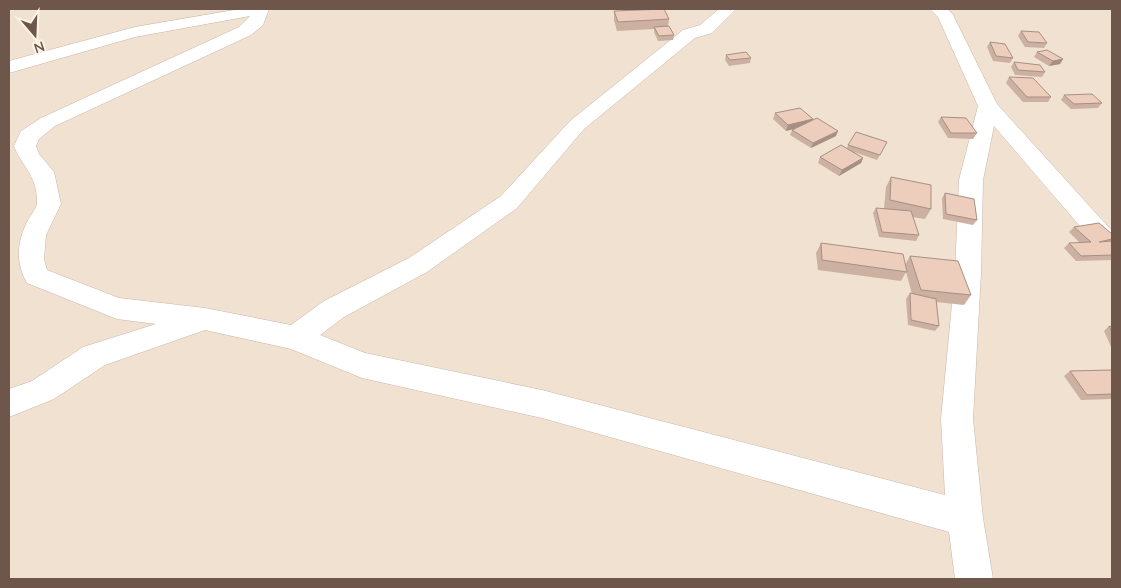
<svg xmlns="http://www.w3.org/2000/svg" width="1121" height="588" font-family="Quicksand,sans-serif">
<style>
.residential{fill:#f1e1d0}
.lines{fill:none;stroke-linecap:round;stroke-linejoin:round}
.minor-casing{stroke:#c9b7a9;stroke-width:1}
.minor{fill:#fff;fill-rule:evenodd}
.wall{fill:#ccb0a1}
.shaded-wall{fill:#a69083}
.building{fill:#edcdbb;stroke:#a69083}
</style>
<rect width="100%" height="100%" fill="#faefe1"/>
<path class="residential" d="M9 9H1112V579H9Z"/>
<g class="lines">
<defs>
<path id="minor" d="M240 9H269L263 25 251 35 55 126 39 139 36 146 39 154 54 172 61 204 46 235 44 259 47 270 119 298 205 308 291 325 324 301 409 258 501 196 570 121 683 30 700 25 719 9H736L712 33 695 38 584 129 517 208 427 272 344 317 320 335 365 353 542 390 945 495 941 419 955 273 959 180 978 106 938 17 930 9H948L953 15 997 104 1112 231V256L1103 253 994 126 983 180 981 273 973 419 983 518 993 579H955L949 532 542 418 362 378 291 349 205 330 105 365 54 399 9 417V389L32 381 83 347 156 324 117 319 27 283C15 262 17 241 28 220 31 215 37 208 37 203 38 176 22 167 14 146L21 131 41 118 239 27 250 16 135 37 9 73V61L135 27Z"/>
</defs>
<use href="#minor" class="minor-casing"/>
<use href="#minor" class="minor"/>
</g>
<path class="wall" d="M614 11 669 19 668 26 674 35 673 40 658 41 654 32V29L617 31 614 20Z
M1021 31 1047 43 1044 48 1025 47 1018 36Z
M990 42 1013 58 1010 63 993 61 987 47Z
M1037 52 1063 59 1060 64 1049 66 1034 57Z
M726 55 751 58 750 63 729 66 725 60Z
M1014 62 1045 72 1042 77 1015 75 1011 67Z
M1009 77 1051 97 1048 102H1023L1006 83Z
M1064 95 1102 103 1098 108 1071 109 1061 100Z
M775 113 813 119 836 136 811 148 790 135 792 130 794 129 786 131 773 119Z
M941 117 977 133 973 139 948 138 938 122Z
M887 142 877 160 854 152 863 158 861 163 839 176 818 163 820 157 847 148 848 145Z
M891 177 931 209 925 219 912 217 919 235 916 241 879 237 873 213 876 208 884 209 886 187Z
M945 193 977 220 973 225 943 219 942 198Z
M1074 227 1112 234V260L1076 261 1064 248 1069 243H1080L1069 232Z
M821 243 905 265 910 256 971 295 964 305 936 302 939 326 935 331 908 325 906 299 910 293 912 294 906 272 901 281 818 270 816 253Z
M1109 326 1112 327V349L1104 331Z
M1112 370V399L1081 400 1064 376 1070 371Z"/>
<path class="shaded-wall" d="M1063 59 1060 64 1049 66 1053 61Z
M813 119 812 124 786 131 788 125Z
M838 131 836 136 811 148 813 143Z
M863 158 861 163 839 176 842 170Z"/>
<path class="building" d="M664 9 669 19 618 22 614 11Z
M669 26 674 35 659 36 654 27Z
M1021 31 1039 32 1047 43 1028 42Z
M990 42 1005 44 1013 58 996 56Z
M1047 50 1063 59 1053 61 1037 52Z
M746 52 751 58 730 60 726 55Z
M1014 62 1040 65 1045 72 1018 70Z
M1009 77 1033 78 1051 97H1027Z
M1092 94 1102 103 1074 104 1064 95Z
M800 108 813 119 788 125 775 113Z
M941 117 966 118 977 133H951Z
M817 118 838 131 813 143 792 130Z
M856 132 887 142 880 155 848 145Z
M841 145 863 158 842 170 820 157Z
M891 177 931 185V209L890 200Z
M945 193 974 199 977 220 946 214Z
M876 208 911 211 919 235 882 232Z
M1099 223 1112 234V239L1099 242 1112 241V255L1081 256 1069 243 1091 242 1074 227Z
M821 243 903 254 907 272 822 260Z
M910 256 958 261 971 295 921 290Z
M910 293 936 299 939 326 911 320Z
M1109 326 1112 327V332Z
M1112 370V394L1087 395 1070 371Z"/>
<rect width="1121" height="588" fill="none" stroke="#6e564a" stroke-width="20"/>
<g transform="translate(35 35) rotate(161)" stroke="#fdf4e7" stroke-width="4" paint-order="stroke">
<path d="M0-4L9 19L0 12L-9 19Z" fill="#6e564a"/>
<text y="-8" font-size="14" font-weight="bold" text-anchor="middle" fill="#6e564a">N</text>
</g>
</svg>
